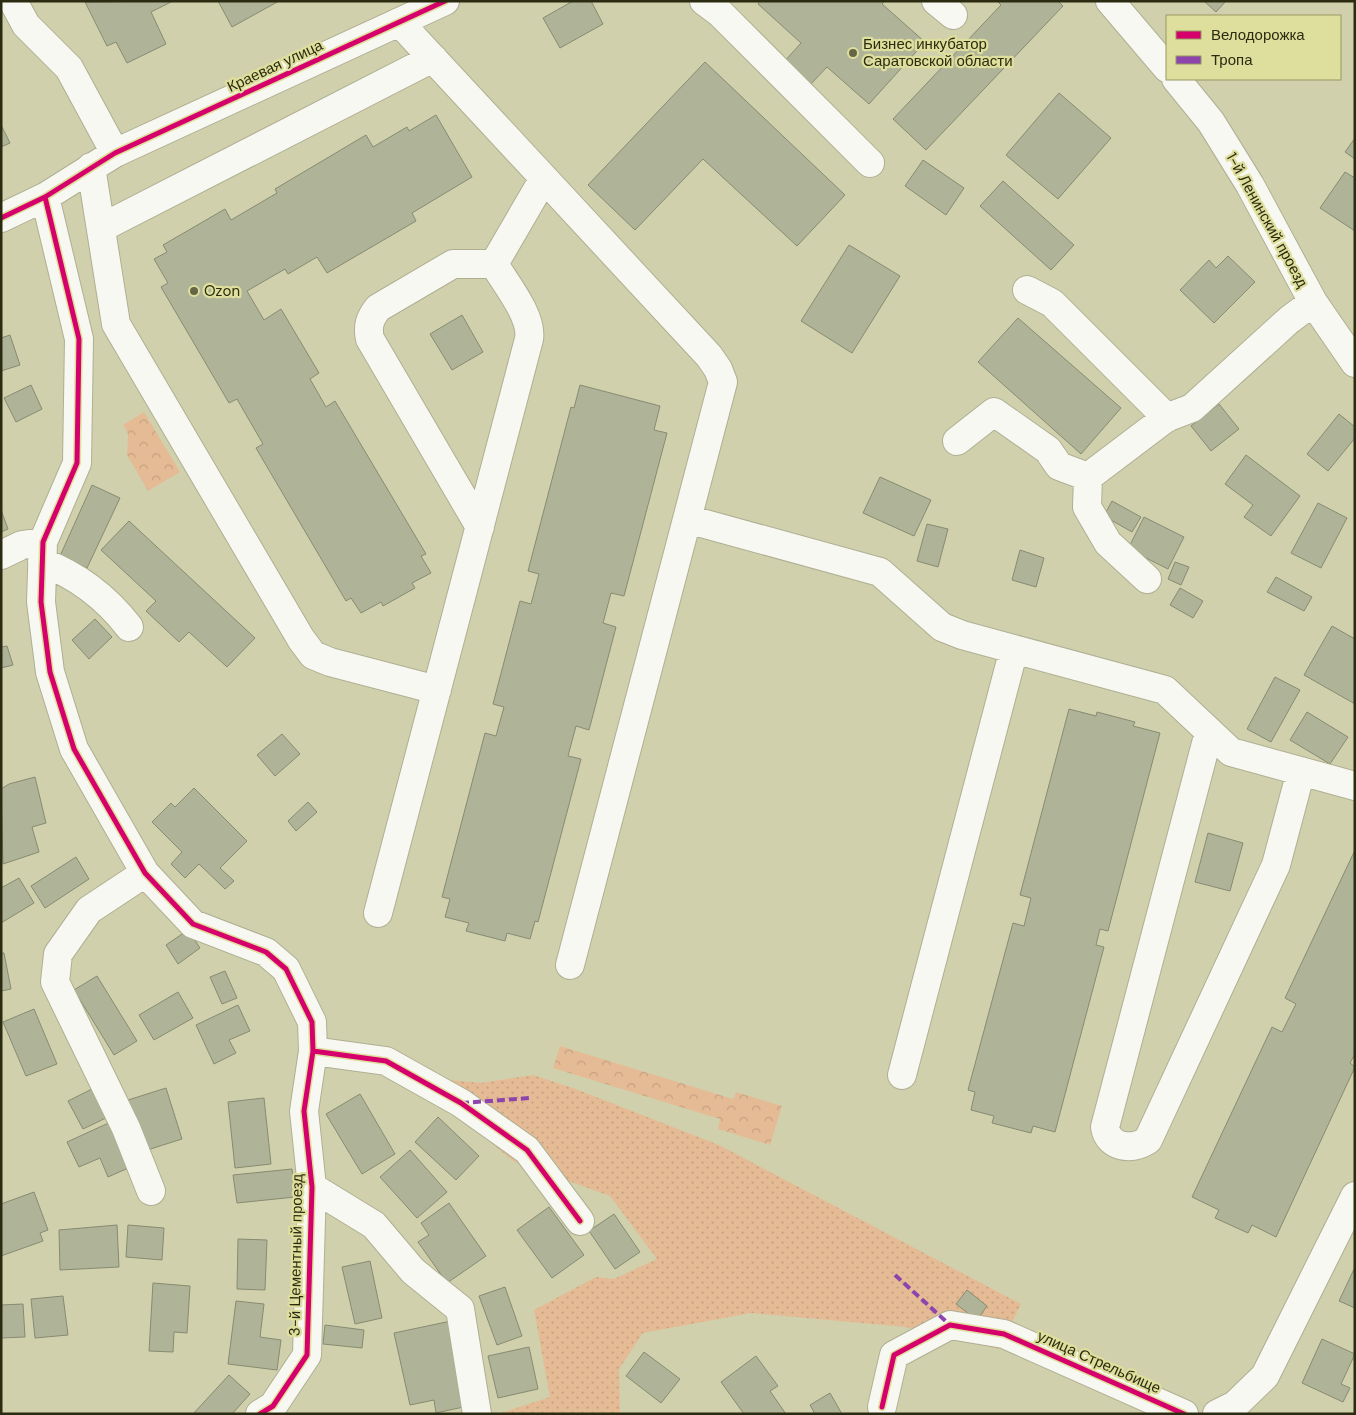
<svg xmlns="http://www.w3.org/2000/svg" width="1356" height="1415" font-family="'DM Sans',sans-serif">
<style>
.grass{fill:url(#grass-dots)}
.forest{fill:url(#forest-crowns)}
.building{fill:#afb499;stroke:#878b71}
.lines{fill:none;stroke-linecap:round;stroke-linejoin:round}
.minor-casing{stroke:#afaf93;stroke-width:30}
.minor{stroke:#f8f8f3;stroke-width:28}
.quiet{stroke:#8e44ad;stroke-width:4;stroke-dasharray:8 4;stroke-linecap:butt}
.cycleway-casing{stroke:#dfdf9d;stroke-width:8}
.cycleway{stroke:#d6006c;stroke-width:5}
.poi-dot{fill:#656547;stroke:#dfdf9d;stroke-width:2}
.labels{text-anchor:middle;stroke-width:4.5;stroke-linejoin:round;paint-order:stroke}
.poi-label{font-size:15px;fill:#2b2b11;stroke:#dfdf9d;text-anchor:start}
.street-label{font-size:15px;fill:#2b2b11;stroke:#dfdf9d}
</style>
<defs>
<pattern id="grass-dots" width="8" height="8" patternUnits="userSpaceOnUse" patternTransform="scale(1.25)"><rect width="8" height="8" fill="#e5bb95"/><path d="M2 2h.1M6 6h.1" fill="none" stroke="#c5a17f" stroke-width="1.8" stroke-linecap="round"/></pattern>
<pattern id="forest-crowns" width="20" height="18" patternUnits="userSpaceOnUse" patternTransform="scale(1.25)"><rect width="20" height="18" fill="#e5bb95"/><path d="M2 6a3 3 0 1 1 6 0M12 15a3 3 0 1 1 6 0" fill="none" stroke="#c5a17f"/></pattern>
</defs>
<rect width="100%" height="100%" fill="#d0d0ac"/>
<path class="grass" d="M533 1075 573 1088 719 1145 1021 1304 999 1349 906 1327 751 1313 643 1333 619 1369 620 1414H498L550 1397 534 1310 596 1277 614 1279 657 1259 610 1196 513 1161 440 1100 449 1080 481 1083Z"/>
<path class="forest" d="M144 412 180 472 148 491 127 455 128 434 123 425Z
M560 1046 733 1099 736 1092 782 1106 770 1145 718 1129 720 1119 553 1068Z"/>
<path class="building" d="M173 1 151 12 166 44 127 63 116 42 107 46 85 2Z
M218 1H279L232 27Z
M573 1H591L603 24 560 48 543 18Z
M760 1H885L882 4 925 42 869 104 827 67 809 86 783 63 801 43 758 4Z
M997 1H1058L1063 6 926 150 893 119 1001 5Z
M1204 1H1226L1216 12Z
M705 62 845 195 797 246 703 159 635 230 588 185Z
M1059 93 1111 138 1058 199 1006 155Z
M436 115 472 177 412 213 416 221 327 273 317 257 288 274 285 269 247 291 264 320 281 309 319 373 310 379 326 407 335 401 426 554 421 556 431 573 412 583 415 588 383 606 381 602 361 613 351 598 346 601 256 448 263 444 237 399 229 403 161 287 168 283 154 259 167 252 163 245 225 209 231 220 277 193 275 189 366 135 373 147 407 127 409 131Z
M1 125 10 143 1 147Z
M1355 138V159L1345 152Z
M923 160 964 188 946 215 905 186Z
M1345 172 1355 178V231L1320 208Z
M1003 181 1074 245 1051 270 980 206Z
M849 245 900 276 852 353 801 321Z
M1228 256 1255 282 1214 323 1180 290 1209 260 1216 268Z
M462 315 483 352 452 370 430 334Z
M1018 318 1121 408 1081 454 978 362Z
M10 335 20 365 1 371V338Z
M31 385 42 409 16 422 4 398Z
M580 385 660 406 654 430 667 433 624 596 611 593 603 623 616 627 589 730 576 726 568 756 581 759 538 922 535 921 530 939 507 933 505 941 466 931 469 923 445 917 450 899 442 897 485 733 496 736 504 707 493 704 520 601 531 604 539 574 528 571 571 407 574 408Z
M1219 404 1239 429 1211 451 1191 426Z
M1339 414 1355 427V438L1328 471 1307 454Z
M1246 455 1300 496 1271 536 1244 517 1253 505 1225 484Z
M880 477 931 500 914 536 863 513Z
M92 485 120 498 87 568 60 556Z
M1112 501 1141 517 1132 532 1104 516Z
M1318 503 1347 518 1321 568 1291 553Z
M1 510 8 529 1 532Z
M1144 517 1184 537 1168 569 1128 549Z
M129 521 255 638 227 667 189 632 179 642 146 611 156 601 101 550Z
M927 524 948 529 938 567 917 561Z
M1020 550 1044 558 1036 587 1012 580Z
M1175 562 1189 567 1181 585 1168 579Z
M1276 577 1312 597 1304 611 1267 592Z
M1180 588 1203 601 1193 618 1170 605Z
M95 619 112 637 89 659 72 640Z
M1332 626 1355 639V704L1304 675Z
M7 646 13 665 1 668V647Z
M1275 677 1300 690 1271 742 1247 729Z
M1069 709 1096 716 1097 712 1135 722 1133 726 1160 733 1108 931 1100 929 1096 945 1104 947 1055 1132 1033 1126 1031 1133 992 1123 994 1116 971 1110 975 1092 968 1090 1013 923 1024 926 1031 898 1020 895Z
M1307 712 1348 737 1330 764 1290 740Z
M282 734 300 754 275 776 257 755Z
M35 777 46 823 32 827 39 852 3 864 1 789 9 784Z
M194 788 247 841 220 868 234 881 225 889 199 864 185 878 171 864 182 852 152 822 171 803 175 807Z
M308 802 317 812 296 831 288 821Z
M1208 833 1243 843 1230 891 1195 882Z
M1355 850V1054L1350 1063 1355 1067 1276 1237 1252 1225 1248 1233 1215 1218 1219 1210 1192 1197 1272 1027 1282 1032 1296 1004 1285 998Z
M76 857 89 879 45 908 31 886Z
M19 878 34 903 1 923V888Z
M188 930 200 948 178 964 166 945Z
M1 953H4L11 989 1 991Z
M225 971 237 998 222 1004 210 977Z
M97 976 137 1041 114 1055 74 990Z
M178 992 193 1018 154 1040 139 1015Z
M238 1005 250 1031 229 1040 236 1053 214 1064 196 1025Z
M34 1009 57 1064 26 1076 3 1022Z
M94 1088 108 1117 83 1129 68 1101Z
M166 1088 182 1139 141 1152 125 1101Z
M360 1094 395 1154 362 1174 326 1114Z
M264 1098 271 1164 235 1168 228 1102Z
M438 1117 479 1156 456 1180 415 1142Z
M113 1121 133 1166 108 1177 100 1158 79 1167 67 1142Z
M410 1150 447 1192 417 1218 380 1177Z
M292 1169 295 1197 237 1203 233 1175Z
M34 1192 48 1230 40 1233 43 1241 1 1256V1204Z
M449 1203 486 1256 447 1283 418 1242 429 1235 421 1223Z
M549 1207 584 1255 552 1278 517 1230Z
M614 1214 640 1252 615 1269 589 1231Z
M117 1225 119 1267 60 1270 59 1230Z
M128 1225 164 1228 162 1260 126 1257Z
M238 1239 267 1240 265 1290 237 1289Z
M370 1261 382 1318 355 1324 342 1267Z
M1355 1267V1308L1339 1301Z
M153 1283 190 1286 187 1333 174 1332 173 1352 149 1351Z
M505 1287 522 1336 497 1345 479 1296Z
M967 1290 987 1306 977 1320 956 1304Z
M63 1296 68 1335 35 1338 31 1299Z
M236 1301 264 1304 260 1337 281 1340 277 1370 228 1364Z
M23 1304 25 1337 1 1338V1305Z
M451 1321 468 1406 436 1413 434 1400 410 1405 394 1333Z
M325 1325 364 1330 362 1348 323 1344Z
M1322 1339 1355 1354 1341 1384 1350 1388 1343 1402 1302 1383Z
M529 1347 538 1389 498 1398 488 1356Z
M644 1352 680 1379 661 1403 626 1376Z
M756 1356 778 1386 770 1391 786 1414H744L721 1382Z
M229 1375 250 1394 232 1414H193Z
M830 1393 842 1414H815L810 1405Z"/>
<g class="lines">
<defs>
<path id="minor" d="M13 1 26 25 69 68 115 153
M704 1 720 13 870 163
M936 1 953 15
M1110 1 1167 68
M399 22 709 356 718 369 723 382 570 965
M1176 79 1211 122 1250 185 1313 302 1355 363
M91 167 116 324 301 639 313 655 330 662 437 690
M45 197 79 339 77 463 43 542 41 602 50 672 74 749 145 873 193 924 266 952 286 969 312 1022 313 1051 386 1061 461 1103 527 1150 580 1221
M1 218 45 197 115 153 445 1
M101 228 433 58
M1027 290 1052 303 1167 418
M957 441 994 412 1048 450 1059 466 1088 477 1166 418 1192 408 1289 320 1313 302
M1088 477 1087 507 1108 543 1147 579
M687 519 880 572 942 627 962 635 1165 690 1231 752 1355 786
M480 527 370 339C367 326 370 318 378 308L453 264H494
M1 555 22 545 43 542
M42 562C76 575 106 597 129 627
M1209 732 1105 1127C1108 1148 1132 1151 1148 1140L1276 865 1301 771
M145 873 89 910 58 954 55 982 126 1128 151 1191
M378 913 529 339C533 317 506 284 494 264L544 178
M902 1075 1014 649
M312 1187 374 1225 413 1271 460 1309 477 1414
M882 1407 894 1355 950 1325 1004 1334 1184 1414
M260 1414 273 1406 307 1355 312 1187 304 1111 313 1051
M1217 1414 1235 1405 1265 1376 1355 1196"/>
</defs>
<use href="#minor" class="minor-casing"/>
<use href="#minor" class="minor"/>
<path class="quiet" d="M461 1103 530 1098
M895 1275 950 1325"/>
<defs>
<path id="cycleway" d="M45 197 79 339 77 463 43 542 41 602 50 672 74 749 145 873 193 924 266 952 286 969 312 1022 313 1051 386 1061 461 1103 527 1150 580 1221
M1 218 45 197 115 153 445 1
M882 1407 894 1355 950 1325 1004 1334 1184 1414
M260 1414 273 1406 307 1355 312 1187 304 1111 313 1051"/>
</defs>
<use href="#cycleway" class="cycleway-casing"/>
<use href="#cycleway" class="cycleway"/>
</g>
<g class="poi-dot">
<circle cx="853" cy="53" r="5"/>
<circle cx="194" cy="291" r="5"/>
</g>
<g class="labels">
<g class="poi-label">
<text x="863" y="49">Бизнес инкубатор<tspan x="863" dy="17">Саратовской области</tspan></text>
<text x="204" y="296">Ozon</text>
</g>
<g class="street-label">
<text transform="translate(275 66) rotate(-25)" y="5">Краевая улица</text>
<text transform="translate(1267 220) rotate(61)" y="5">1-й Ленинский проезд</text>
<text transform="translate(296 1255) rotate(-89)" y="5">3-й Цементный проезд</text>
<text transform="translate(1099 1362) rotate(24)" y="5">улица Стрельбище</text>
</g>
</g>
<rect width="1356" height="1415" fill="none" stroke="#2b2b11" stroke-width="5"/>
<rect x="1166" y="15" width="175" height="65" fill="#dfdf9d" stroke="#979765"/>
<rect x="1176" y="31" width="25" height="8" fill="#d6006c" stroke="#979765"/>
<text x="1211" y="40" font-size="15" fill="#2b2b11">Велодорожка</text>
<rect x="1176" y="56" width="25" height="8" fill="#8e44ad" stroke="#979765"/>
<text x="1211" y="65" font-size="15" fill="#2b2b11">Тропа</text>
</svg>
